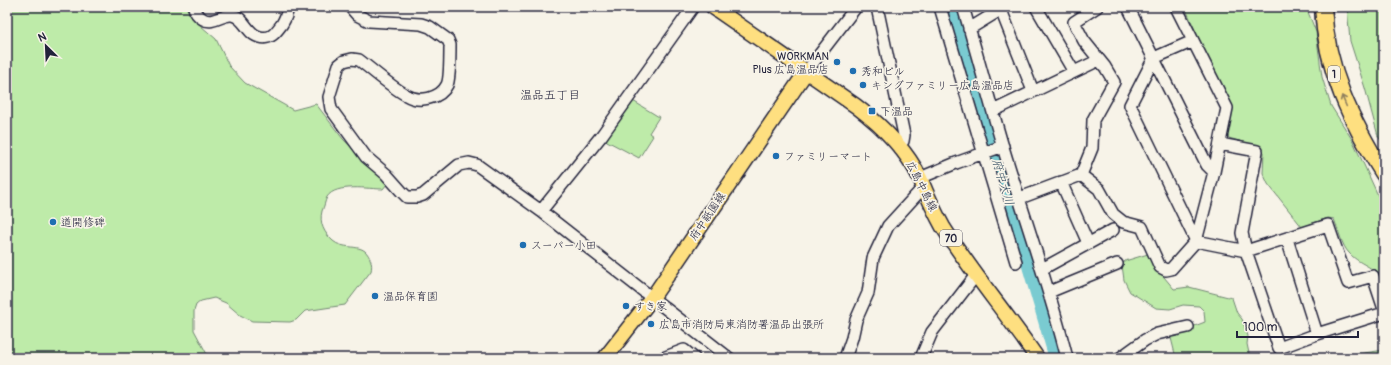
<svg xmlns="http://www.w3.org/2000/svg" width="1391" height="365" font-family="Pangolin,'Klee One',sans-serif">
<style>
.green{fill:#beeba9;stroke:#708672}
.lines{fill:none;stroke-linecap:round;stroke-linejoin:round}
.river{stroke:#7acbd1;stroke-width:14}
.minor-casing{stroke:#22223b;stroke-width:14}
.major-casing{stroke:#22223b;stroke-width:17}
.highway-casing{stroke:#22223b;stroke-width:19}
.minor{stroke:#f7f3e8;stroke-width:11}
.major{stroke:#fedf80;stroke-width:14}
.highway{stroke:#fedf80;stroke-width:16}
.oneway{stroke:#90805e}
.poi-dot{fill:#1f6fb2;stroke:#f7f3e8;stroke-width:1.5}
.labels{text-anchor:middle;stroke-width:3.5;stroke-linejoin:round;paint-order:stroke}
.shield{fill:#f7f3e8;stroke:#62616f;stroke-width:1}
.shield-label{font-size:10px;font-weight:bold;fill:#22223b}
.poi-label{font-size:11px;fill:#22223b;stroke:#f7f3e8;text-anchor:start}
.street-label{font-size:11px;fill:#22223b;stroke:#f7f3e8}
.neighbourhood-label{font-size:12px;fill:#22223b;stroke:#f7f3e8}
.water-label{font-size:12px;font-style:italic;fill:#3c5568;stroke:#f7f3e8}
</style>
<rect width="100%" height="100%" fill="#f7f3e8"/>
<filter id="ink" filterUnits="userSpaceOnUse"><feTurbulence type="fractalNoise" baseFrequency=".025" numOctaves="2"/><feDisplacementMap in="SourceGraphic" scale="8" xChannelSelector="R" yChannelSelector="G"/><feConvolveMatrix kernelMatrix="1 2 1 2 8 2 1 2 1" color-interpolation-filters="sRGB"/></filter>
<g filter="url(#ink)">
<path class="green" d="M7 7H186L193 19 216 39 229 66 245 83 293 110 316 104 343 139 387 184 383 189C369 189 336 183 327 197 325 201 324 207 322 211 319 223 324 233 333 241 342 249 358 245 365 251 370 256 373 264 371 271L345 305 305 311 296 320 290 322 252 321 240 315 226 303 214 298 201 301 196 305 194 311V330L209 358H7Z
M1185 7H1306L1316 32 1322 77 1331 106 1353 141 1381 202 1384 205V287C1376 264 1363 268 1349 253 1342 246 1338 229 1334 219L1328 218 1302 227 1268 184 1263 173 1264 152 1259 147 1229 138 1226 134 1232 105 1206 55Z
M1347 7H1384V145L1378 136 1365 88 1350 41Z
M633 101 659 117 649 133 653 136 639 158 605 140Z
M1148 254 1154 265 1174 289 1189 287 1232 298 1237 313 1242 319 1248 336 1247 344 1250 358H1176L1171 338 1174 334 1205 322 1204 311 1199 306 1183 305 1170 309 1156 308 1130 292 1124 280 1122 265 1125 261Z
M1384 350V358H1344L1351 355Z"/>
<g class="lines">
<path class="river" d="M950 7 1007 191 1056 358"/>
<defs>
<path id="minor" d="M194 7C195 13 198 16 203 19 213 25 222 14 232 15 245 17 247 35 260 37 271 40 276 32 282 24 285 19 288 13 287 7
M350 7 357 15 369 21 421 24 430 27 448 40 450 45C450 54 450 79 447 85 440 99 419 103 406 95 390 86 375 72 359 60L352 59 344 61 339 65 329 97 331 109 366 157 386 174 402 192 407 197H417L423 195 459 165 469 163 477 165 541 211 729 358
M877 7 904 135 903 141 899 146
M940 7 1016 262
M963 7C977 53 989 100 1003 147 1024 217 1049 286 1067 358
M1036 7 1074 72
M1128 7 1207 165 1214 172
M1001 10 1033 91
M969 29 1005 7
M1193 41 1154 58 1130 105 1196 241 1246 251 1328 225 1348 283 1373 276 1384 309
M806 72 856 7
M993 111 1099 60
M1220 144 1257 151 1242 233 1246 251 1279 348 1317 334 1384 313
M1081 175 1092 148 1093 120 1114 82 1105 67 1084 41 1074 22 1097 7
M920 178 956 163 1003 146
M1061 182 1088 243
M1020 198 1081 175 1099 189 1113 214 1123 222 1142 227 1160 267 1166 270 1171 269 1196 241 1214 172 1227 108 1176 7
M541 211 602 135 693 7
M1287 239 1317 334
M1042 269 1113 230
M1049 292 1117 264
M663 358 684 350 694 358
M845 358 852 338 856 320 868 293 873 258 888 226 920 191 924 190
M921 358 932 332 976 275
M1120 358 1145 340 1157 334 1188 327"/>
<path id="major" d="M713 7 856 106C881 125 906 149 920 178 927 195 934 211 943 227 972 273 1007 314 1037 358
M605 358 652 298 806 72"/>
<path id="highway" d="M1323 7C1326 70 1351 121 1384 174"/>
</defs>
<use href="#minor" class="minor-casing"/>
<use href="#major" class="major-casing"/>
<use href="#highway" class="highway-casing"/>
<use href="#minor" class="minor"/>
<use href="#major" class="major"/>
<use href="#highway" class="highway"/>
</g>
<defs><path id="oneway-shaft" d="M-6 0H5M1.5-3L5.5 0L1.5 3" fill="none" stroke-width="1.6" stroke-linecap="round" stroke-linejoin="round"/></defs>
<use class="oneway" href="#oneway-shaft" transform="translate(1344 101) rotate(-113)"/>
</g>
<g class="poi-dot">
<circle cx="837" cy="62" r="4"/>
<circle cx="853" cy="71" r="4"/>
<circle cx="863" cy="85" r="4"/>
<rect x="868" y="107" width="8" height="8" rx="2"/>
<circle cx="776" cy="156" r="4"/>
<circle cx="53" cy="222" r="4"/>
<circle cx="523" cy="245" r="4"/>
<circle cx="375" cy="296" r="4"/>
<circle cx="626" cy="306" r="4"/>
<circle cx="651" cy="324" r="4"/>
</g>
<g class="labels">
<g class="shield">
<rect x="1328" y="66" width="12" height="16" rx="3"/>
<rect x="940" y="230" width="22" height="16" rx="3"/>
</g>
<g class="shield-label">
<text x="1334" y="78">1</text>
<text x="951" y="242">70</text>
</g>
<g class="poi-label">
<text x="829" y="60" text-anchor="end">WORKMAN<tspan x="829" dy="13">Plus 広島温品店</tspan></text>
<text x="861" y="75">秀和ビル</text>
<text x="871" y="89">キングファミリー広島温品店</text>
<text x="880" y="115">下温品</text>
<text x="784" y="160">ファミリーマート</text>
<text x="61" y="226">道開修碑</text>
<text x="531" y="249">スーパー小田</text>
<text x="383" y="300">温品保育園</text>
<text x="634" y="310">すき家</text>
<text x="659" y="328">広島市消防局東消防署温品出張所</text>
</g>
<g class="street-label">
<text transform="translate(922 186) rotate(63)" y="4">広島中島線</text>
<text transform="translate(707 216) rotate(-56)" y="4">府中祇園線</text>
</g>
<g class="neighbourhood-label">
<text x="550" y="99">温品五丁目</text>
</g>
<g class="water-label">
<text transform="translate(1003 182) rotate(73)" y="4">府中大川</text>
</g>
</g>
<rect width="1391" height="365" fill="none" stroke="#f7f3e8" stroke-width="24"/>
<rect x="12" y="12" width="1367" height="341" fill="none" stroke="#22223b" stroke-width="1.5" filter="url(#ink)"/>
<g transform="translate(46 46) rotate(336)" stroke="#f7f3e8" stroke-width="3" paint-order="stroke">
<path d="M0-3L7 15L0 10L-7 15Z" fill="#22223b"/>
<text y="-6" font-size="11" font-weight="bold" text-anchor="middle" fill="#22223b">N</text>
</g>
<path d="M1237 331v6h121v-6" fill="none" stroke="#22223b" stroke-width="2"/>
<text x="1243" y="331" font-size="12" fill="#22223b" stroke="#f7f3e8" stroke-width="3" paint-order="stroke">100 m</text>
</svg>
